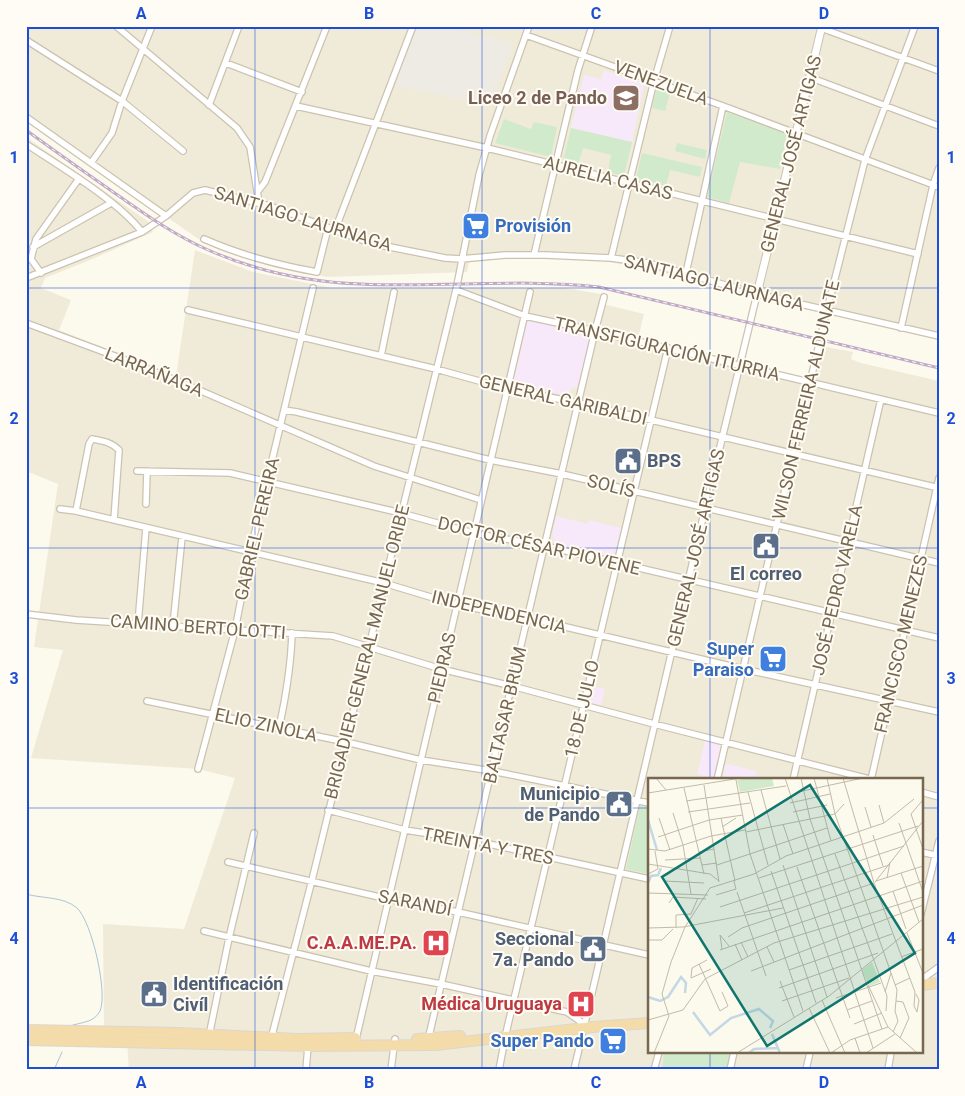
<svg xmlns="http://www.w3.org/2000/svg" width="965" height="1096" font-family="Roboto,sans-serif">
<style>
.residential{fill:#f0ebd9;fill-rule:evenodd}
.industrial{fill:#eeebe5}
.education{fill:#f7e9f9}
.green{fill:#d1eacb}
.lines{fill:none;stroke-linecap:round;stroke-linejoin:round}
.stream{stroke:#a9c5d6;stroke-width:1}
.minor-casing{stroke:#ccc2b0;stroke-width:8}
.tertiary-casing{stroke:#ccc2b0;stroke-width:9}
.trunk-casing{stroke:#dcd7d2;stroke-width:12}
.minor{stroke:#fff;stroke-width:5.5}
.tertiary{stroke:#fff;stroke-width:7}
.trunk{stroke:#f3dbaa;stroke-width:10}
.rail-casing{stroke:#c0aac7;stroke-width:3}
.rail{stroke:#fefcf4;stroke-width:1;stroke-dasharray:4;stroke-linecap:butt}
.grid{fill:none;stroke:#1d4ed8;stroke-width:1;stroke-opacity:0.55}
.labels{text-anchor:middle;stroke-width:4;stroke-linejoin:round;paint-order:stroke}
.street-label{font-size:18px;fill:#776750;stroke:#fefcf4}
.education-label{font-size:18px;font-weight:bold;fill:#785e54;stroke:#fefcf4;text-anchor:end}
.shop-label{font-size:18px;font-weight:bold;fill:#366cbe;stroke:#fefcf4;text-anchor:end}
.service-label{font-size:18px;font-weight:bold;fill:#4e5e75;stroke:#fefcf4;text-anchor:start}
.health-label{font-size:18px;font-weight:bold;fill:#be3a42;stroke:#fefcf4;text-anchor:end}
.inset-river{fill:none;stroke:#c2d8e5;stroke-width:2.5}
.inset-road{fill:none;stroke:#c3bba9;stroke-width:1}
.view{fill:#0f766e;fill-opacity:0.15;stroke:#0f766e;stroke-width:2.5}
.inset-edge{fill:none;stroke:#776750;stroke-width:2.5}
.neatline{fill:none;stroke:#1d4ed8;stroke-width:2}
.grid-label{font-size:16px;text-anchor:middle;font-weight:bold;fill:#1d4ed8}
</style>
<rect width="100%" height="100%" fill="#fcf9ed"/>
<path class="residential" d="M26 26H939V340L797 306 693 278 599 260 539 258 470 259 467 272 328 277 286 269 223 251 197 238 26 119Z
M26 137 149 222 153 232 90 260 45 278 41 288 71 300 59 330 176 376 195 250 253 272 332 288H565L601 294 599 303 644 314 638 338 813 380 822 346 853 352 851 359 861 363 939 381V1070H129L126 1028 104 1026 103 924 184 929 235 778 198 769 31 758 63 650 34 647 58 484 26 471ZM649 780H921V1052H649Z"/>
<path class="industrial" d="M417 26H440L514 43 490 105 394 85Z"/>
<path class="education" d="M604 70 643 84 644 87 632 142 571 128 584 75 601 79Z
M529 319 589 333 590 336 577 388 572 387 569 396 514 384 513 381 527 321Z
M556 516 588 524 589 520 621 528 614 558 553 545 554 538 552 537Z
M591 686 605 689 601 705 587 702Z
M705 741 719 745 721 747 714 778 697 774Z
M726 764 757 771 755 780H722Z"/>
<path class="green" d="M657 88 670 93 665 111 652 108Z
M727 112 787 134 780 169 740 162 729 203 707 197Z
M504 119 531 129 534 122 557 127 551 157 495 143Z
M571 128 632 142 624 176 608 172 611 155 583 148 578 165 563 161Z
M677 143 707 150 705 159 675 151Z
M642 153 702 167 700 177 670 170 666 186 636 178Z
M640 806 649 807V874L626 869Z
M664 1052H730L727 1070H662Z"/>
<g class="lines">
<path class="stream" d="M26 894C43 899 63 896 77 908 92 922 108 993 100 1011 94 1023 81 1022 70 1026
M54 1070 62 1052"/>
<defs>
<path id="minor" d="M116 26 237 128 250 147 259 203
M821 28 939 71
M526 35 723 106 939 187
M26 40 122 101 183 151
M226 63 302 92
M809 77 939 126
M209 105 239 26
M296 106 487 148 918 254
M26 117 166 216
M26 144C61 167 117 200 142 232
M91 163 112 133 122 101 152 26
M258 191 265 182 327 26
M335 230 413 26
M204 239C240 255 278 265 317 272L328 228
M33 247 111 203
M534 255 578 70 592 26
M26 258 31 259 36 239 78 180
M611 258 654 81 670 26
M31 259 41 273
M686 273 723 106
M26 278 142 232 166 216 193 193 205 190 270 206 370 243 445 258 461 259 505 255H546L611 258 648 263 757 294 939 336
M456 290 525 316 595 331 939 413
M188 310 436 369 508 389 579 403 939 488
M26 323 131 362 199 390 374 466 481 500
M901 328 933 185 939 168
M381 356 394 292
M284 410 297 412 490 460 562 474 939 563
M137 471 230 473 401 513 473 533 545 546 939 638
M146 504 147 471
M60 509 76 511 384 583 457 605 528 618 743 669 939 712
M76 511 89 444 92 439C103 441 111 442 119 450L114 520
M26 614 76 620 333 636 441 669 512 686 654 724 873 780
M138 624 146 528
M173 626 182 537
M147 701 346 742 421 760 492 771 649 803
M279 728C286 696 291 666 292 633
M198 769 235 630 250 553 313 288
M717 780 827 310 865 160 915 26
M793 780 881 399
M871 780 939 478
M921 792 939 797
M328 810 405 830 475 841 649 879
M921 852 939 856
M228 862 388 899 458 912 649 955
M921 914 939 841
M204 931 371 971 441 984 567 1012 584 1024
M925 977 939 967
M209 1036 229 938 254 833
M271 1039 312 880 456 290 479 175 490 136 529 26
M356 1039 530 292
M428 1040 595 331 604 297
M306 1070 308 1046
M391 1070 395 1039
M499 1070 506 1033 668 348
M574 1070 705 509 757 294
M654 1070 659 1052
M730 1070 734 1052
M806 1070 810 1052
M888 1070 891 1052"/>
<path id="tertiary" d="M757 294 822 26"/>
<path id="trunk" d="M921 985 939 983
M26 1030 180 1033 297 1039 355 1038
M417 1039 460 1036
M26 1040 308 1046 436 1045 593 1027 649 1023"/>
</defs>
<use href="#minor" class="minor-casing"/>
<use href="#tertiary" class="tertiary-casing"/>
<use href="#trunk" class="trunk-casing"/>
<use href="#minor" class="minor"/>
<use href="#tertiary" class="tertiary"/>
<use href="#trunk" class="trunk"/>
<defs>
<path id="rail" d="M26 130C56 152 86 173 116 194 145 214 174 235 206 249 255 271 307 282 361 284 440 288 520 278 599 287L939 368"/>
</defs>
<use href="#rail" class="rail-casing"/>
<use href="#rail" class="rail"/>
</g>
<path class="grid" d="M255 26V1070M482 26V1070M710 26V780M26 288H939M26 548H939M26 808H649M921 808H939M710 1052V1070"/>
<defs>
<symbol id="school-square" viewBox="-11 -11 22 22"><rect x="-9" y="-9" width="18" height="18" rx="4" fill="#8d6e63" stroke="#fefcf4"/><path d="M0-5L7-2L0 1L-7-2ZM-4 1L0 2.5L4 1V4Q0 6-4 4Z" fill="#fff"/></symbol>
<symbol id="supermarket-square" viewBox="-11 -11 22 22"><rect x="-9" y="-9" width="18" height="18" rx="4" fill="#3f7fe0" stroke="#fefcf4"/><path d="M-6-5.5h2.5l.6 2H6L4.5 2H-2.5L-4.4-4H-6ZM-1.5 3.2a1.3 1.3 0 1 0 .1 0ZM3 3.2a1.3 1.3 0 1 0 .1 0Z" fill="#fff"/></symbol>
<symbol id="civic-square" viewBox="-11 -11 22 22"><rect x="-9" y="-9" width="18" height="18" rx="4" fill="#5c6f8a" stroke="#fefcf4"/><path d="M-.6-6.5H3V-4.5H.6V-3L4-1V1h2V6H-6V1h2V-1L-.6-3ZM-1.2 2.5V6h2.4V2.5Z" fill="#fff"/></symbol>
<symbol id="hospital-square" viewBox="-11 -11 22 22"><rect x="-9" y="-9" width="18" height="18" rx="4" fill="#e0444e" stroke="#fefcf4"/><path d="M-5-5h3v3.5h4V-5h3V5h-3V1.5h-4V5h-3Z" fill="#fff"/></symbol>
</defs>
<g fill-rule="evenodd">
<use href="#school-square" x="610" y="82" width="32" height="32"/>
<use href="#supermarket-square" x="460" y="210" width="32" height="32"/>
<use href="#civic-square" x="612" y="445" width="32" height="32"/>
<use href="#civic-square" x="750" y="530" width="32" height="32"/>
<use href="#supermarket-square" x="757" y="643" width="32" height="32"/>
<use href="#civic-square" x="603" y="788" width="32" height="32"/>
<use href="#hospital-square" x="420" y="927" width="32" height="32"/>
<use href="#civic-square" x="577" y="933" width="32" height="32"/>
<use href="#civic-square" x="138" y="978" width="32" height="32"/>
<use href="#hospital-square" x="565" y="988" width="32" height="32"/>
<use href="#supermarket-square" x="597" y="1025" width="32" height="32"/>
</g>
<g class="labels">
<g class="street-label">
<text transform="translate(661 83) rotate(20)" y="6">VENEZUELA</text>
<text transform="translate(791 154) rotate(-76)" y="6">GENERAL JOSÉ ARTIGAS</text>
<text transform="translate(608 178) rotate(14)" y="6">AURELIA CASAS</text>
<text transform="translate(303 219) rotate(17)" y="6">SANTIAGO LAURNAGA</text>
<text transform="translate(714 283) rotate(14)" y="6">SANTIAGO LAURNAGA</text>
<text transform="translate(667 349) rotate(13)" y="6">TRANSFIGURACIÓN ITURRIA</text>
<text transform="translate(154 372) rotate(22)" y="6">LARRAÑAGA</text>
<text transform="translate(563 400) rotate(13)" y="6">GENERAL GARIBALDI</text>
<text transform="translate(806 400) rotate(-77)" y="6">WILSON FERREIRA ALDUNATE</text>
<text transform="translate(611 486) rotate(14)" y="6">SOLÍS</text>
<text transform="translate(257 529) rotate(-77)" y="6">GABRIEL PEREIRA</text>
<text transform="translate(539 546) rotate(13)" y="6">DOCTOR CÉSAR PIOVENE</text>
<text transform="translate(696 548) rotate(-77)" y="6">GENERAL JOSÉ ARTIGAS</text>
<text transform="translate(837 590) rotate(-77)" y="6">JOSÉ PEDRO VARELA</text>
<text transform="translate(499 612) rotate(13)" y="6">INDEPENDENCIA</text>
<text transform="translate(198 627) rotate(4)" y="6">CAMINO BERTOLOTTI</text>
<text transform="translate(901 644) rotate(-77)" y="6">FRANCISCO MENEZES</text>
<text transform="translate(367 652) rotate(-76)" y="6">BRIGADIER GENERAL MANUEL ORIBE</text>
<text transform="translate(442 668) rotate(-77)" y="6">PIEDRAS</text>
<text transform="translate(582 709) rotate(-77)" y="6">18 DE JULIO</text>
<text transform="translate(505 715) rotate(-77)" y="6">BALTASAR BRUM</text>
<text transform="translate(266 725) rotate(12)" y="6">ELIO ZINOLA</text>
<text transform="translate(488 846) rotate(11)" y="6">TREINTA Y TRES</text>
<text transform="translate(415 903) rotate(11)" y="6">SARANDÍ</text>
</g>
<g class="education-label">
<text x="607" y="104">Liceo 2 de Pando</text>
</g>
<g class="shop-label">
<text x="495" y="232" text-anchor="start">Provisión</text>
<text x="754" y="655">Super<tspan x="754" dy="21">Paraiso</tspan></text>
<text x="594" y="1047">Super Pando</text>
</g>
<g class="service-label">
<text x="647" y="467">BPS</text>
<text x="766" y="580" text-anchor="middle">El correo</text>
<text x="600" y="800" text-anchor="end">Municipio<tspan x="600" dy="21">de Pando</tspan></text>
<text x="574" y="945" text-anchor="end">Seccional<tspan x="574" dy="21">7a. Pando</tspan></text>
<text x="173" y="990">Identificación<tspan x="173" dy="21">Civíl</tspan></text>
</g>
<g class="health-label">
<text x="417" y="949">C.A.A.ME.PA.</text>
<text x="562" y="1010">Médica Uruguaya</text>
</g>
</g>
<g transform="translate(648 778)">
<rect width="275" height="275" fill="#fcf9ed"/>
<path d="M99 0H124L126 8 92 14 89 2ZM224 184 232 204 221 208 214 192Z" fill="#d1eacb"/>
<path class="inset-river" d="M0 42 9 72M0 105 3 98 10 97 13 90M0 219 12 223 20 219 33 199 38 205 37 215M45 234 62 257 83 240 111 231 125 243 122 250M124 256 132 275M101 275 106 271 130 270"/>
<path class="inset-road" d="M8 0 18 12M137 0 225 270M153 0 162 41 234 251M166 0 183 63M179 0 187 36 249 212 247 233M195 0 226 105 267 214 266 228 269 234M88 2 102 76 155 233M56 7 71 104M36 10 56 96M113 12 132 81M100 14 120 87M150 14 215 0M0 15 93 0M38 23 138 8M274 23 263 36 275 71M142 25 182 16M231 27 236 45M217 29 223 49M40 34 102 25M145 34 179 27M25 35 35 67 43 116M11 40 22 72M73 40 87 103M251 45 275 114M135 46 145 76M74 49 88 40M98 54 187 36 196 26M225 57 235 88M10 59 61 42 95 37M0 71 17 73 63 58 97 52M51 74 66 71M187 76 239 218 238 233M17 82 52 80M0 86 62 96 71 103M54 87 69 85M69 87 179 50M135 87 179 219M149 89 202 240M123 93 168 225M253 95 271 144M0 96 10 91 7 73M111 100 270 48M239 100 242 84M16 103 56 105M228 103 275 88M227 104 275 43M245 113 258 151M89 114 118 198M0 115 60 117M68 117 88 111 86 103M21 125 25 119 58 121M72 129 256 68M96 135 241 87M0 150 35 149 135 130M28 150V137L43 136 50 120M259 155 275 195M80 159 94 150 226 105M0 162H14L25 151M93 164 100 179M87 166 94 182M119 169 126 184M74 171 72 157 81 168M72 172 275 103M253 179 275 171M59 182 44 190 43 200 63 191M51 186 72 233 80 228 74 214M141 192 244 156M103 193 275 127M132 203 146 239M220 207 240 249 268 274M247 207 262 200M131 210 230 175M237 214 243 195M268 216 271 222 269 234M188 220 233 205M174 222 197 275M134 223 201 200M248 223 255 224 261 240 252 260M161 230 182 275M199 232 224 223M0 242 35 232 57 201 126 165 275 119M206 246 234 235M245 254 250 243 247 233M207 260 212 275M6 275 21 238 14 216 23 184 37 149 62 110 106 96 138 78 236 45 266 21M89 275 181 218 275 141M183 275 202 262 240 249M218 275 247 256"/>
<path class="view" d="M162 7 267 175 119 268 14 99Z"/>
<rect width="275" height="275" class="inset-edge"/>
</g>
<rect width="965" height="1096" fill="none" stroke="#fefcf4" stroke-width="55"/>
<rect x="28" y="28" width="910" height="1040" class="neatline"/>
<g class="grid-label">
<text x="141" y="19">A</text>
<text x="369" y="19">B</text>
<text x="596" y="19">C</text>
<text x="824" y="19">D</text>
<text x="14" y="163">1</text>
<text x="951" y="163">1</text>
<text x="14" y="424">2</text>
<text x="951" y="424">2</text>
<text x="14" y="684">3</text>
<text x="951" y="684">3</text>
<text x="14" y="944">4</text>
<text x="951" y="944">4</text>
<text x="141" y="1088">A</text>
<text x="369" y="1088">B</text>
<text x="596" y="1088">C</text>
<text x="824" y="1088">D</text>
</g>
</svg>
